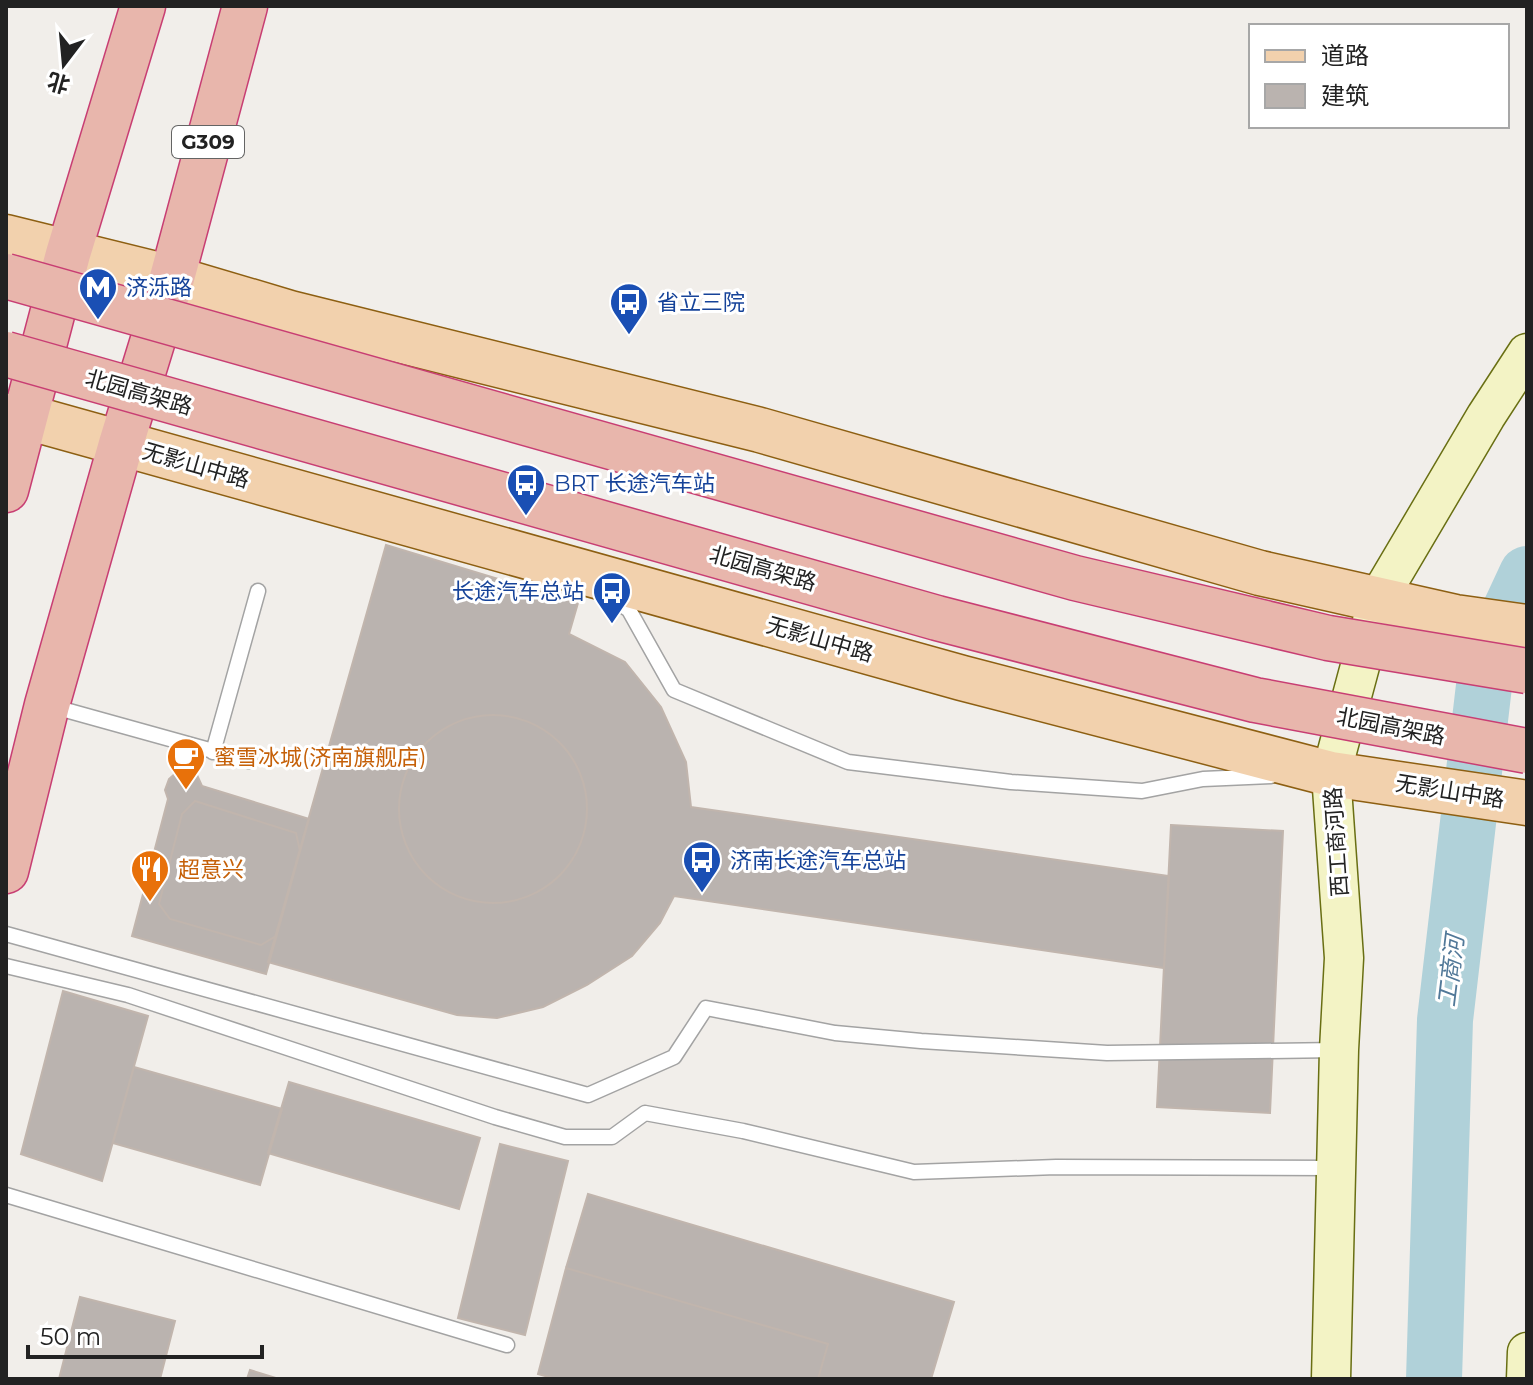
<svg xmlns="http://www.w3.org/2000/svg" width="1533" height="1385" font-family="Montserrat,'Noto Sans SC',sans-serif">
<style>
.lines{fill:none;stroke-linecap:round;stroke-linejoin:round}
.river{stroke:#b0d1d9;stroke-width:56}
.building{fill:#bab3af;stroke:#c1b5ad;stroke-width:2}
.service-casing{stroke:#a3a3a3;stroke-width:17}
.secondary-casing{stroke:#696f13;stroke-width:41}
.primary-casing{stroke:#8d5f12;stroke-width:47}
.trunk-casing{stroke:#c83e73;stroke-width:47}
.service{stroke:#fff;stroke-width:14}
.secondary{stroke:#f3f3c5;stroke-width:38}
.primary{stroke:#f2d1ad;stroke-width:44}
.trunk{stroke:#e8b6ac;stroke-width:44}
.trunk-bridge-casing{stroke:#c83e73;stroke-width:47;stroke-linecap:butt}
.trunk-bridge{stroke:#e8b6ac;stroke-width:44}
.labels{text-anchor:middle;stroke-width:6;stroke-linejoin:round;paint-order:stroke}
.shield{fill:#fff;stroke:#646464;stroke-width:2}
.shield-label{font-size:20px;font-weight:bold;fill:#222}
.transit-label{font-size:22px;fill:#164399;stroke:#fff;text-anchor:start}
.street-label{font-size:22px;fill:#222;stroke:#fff}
.food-label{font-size:22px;fill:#c56008;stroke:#fff;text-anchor:start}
.water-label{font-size:24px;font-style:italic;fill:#517898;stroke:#fff}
</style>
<rect width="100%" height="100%" fill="#f1eeea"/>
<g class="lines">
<path class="river" d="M1434 1379 1445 1020 1487 660 1527 574"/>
</g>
<path class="building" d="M386 545 578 603 569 634 625 662 661 707 686 762 691 807 1169 876 1164 968 674 896 660 923 632 956 587 985 543 1007 497 1018 457 1015 268 962Z
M399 809a94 94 0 1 1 188 0a94 94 0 1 1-188 0Z
M187 770 197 775 202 786 309 819 266 974 132 936 168 799 165 790 169 779 177 772Z
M195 801 296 833 300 851 276 936 261 945 170 919 159 904 182 814Z
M1171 825 1283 831 1270 1113 1157 1107Z
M63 991 148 1016 102 1181 21 1154Z
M134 1067 282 1109 260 1185 113 1143Z
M289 1082 480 1138 459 1209 268 1153Z
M500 1144 568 1161 525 1335 458 1318Z
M588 1194 954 1302 931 1379H818L828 1344 566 1268Z
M566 1268 828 1344 818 1379H556L538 1374Z
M80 1297 175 1321 160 1379H59Z
M250 1370 279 1379H247Z"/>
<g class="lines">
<defs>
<path id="service" d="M608 596 629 610 674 690 848 762 1011 782 1142 791 1203 779 1271 776
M51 706 249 761
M213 752 258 591
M6 934 588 1095 674 1057 706 1008 835 1033 921 1041 1107 1053 1338 1050
M6 966 128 995 495 1117 565 1137H612L645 1113 743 1131 914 1172 1056 1167 1333 1168
M6 1195 507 1345"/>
<path id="secondary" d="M1331 1379 1339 1050 1344 958 1331 774 1378 599 1486 416 1527 353
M1526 1379 1527 1352"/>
<path id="primary" d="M6 237 172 278 290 313 760 430 1260 573 1455 617 1527 627
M6 416 27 417 962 678 1331 774 1527 803"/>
<path id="trunk" d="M6 490 68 254 143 6
M6 871 47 705 121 444 172 278 245 6"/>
</defs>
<use href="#service" class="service-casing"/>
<use href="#secondary" class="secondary-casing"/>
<use href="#primary" class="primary-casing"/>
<use href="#trunk" class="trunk-casing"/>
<use href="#service" class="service"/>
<use href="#secondary" class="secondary"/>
<use href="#primary" class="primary"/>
<use href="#trunk" class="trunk"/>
<defs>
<path id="trunk-bridge" d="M6 276 1075 578 1328 638 1527 671
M6 354 937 618 1255 700 1527 751"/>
</defs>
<use href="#trunk-bridge" class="trunk-bridge-casing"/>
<use href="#trunk-bridge" class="trunk-bridge"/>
</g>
<defs>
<symbol id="metro-pin" viewBox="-11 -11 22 30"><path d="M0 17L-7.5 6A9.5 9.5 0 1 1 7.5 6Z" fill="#1a4fb4" stroke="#fff"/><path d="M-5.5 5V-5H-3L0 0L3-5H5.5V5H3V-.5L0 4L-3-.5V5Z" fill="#fff"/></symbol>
<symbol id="bus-pin" viewBox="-11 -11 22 30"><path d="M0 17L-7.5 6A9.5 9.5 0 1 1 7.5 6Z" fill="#1a4fb4" stroke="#fff"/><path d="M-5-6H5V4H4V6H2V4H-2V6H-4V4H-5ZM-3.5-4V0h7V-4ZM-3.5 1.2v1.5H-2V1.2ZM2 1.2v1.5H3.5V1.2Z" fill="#fff"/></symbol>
<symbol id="cafe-pin" viewBox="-11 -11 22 30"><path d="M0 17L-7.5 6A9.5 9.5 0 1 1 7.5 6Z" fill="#e8710a" stroke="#fff"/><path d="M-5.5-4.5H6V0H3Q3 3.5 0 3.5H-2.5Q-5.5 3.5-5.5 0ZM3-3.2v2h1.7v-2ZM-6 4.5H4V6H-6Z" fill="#fff"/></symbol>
<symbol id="restaurant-pin" viewBox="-11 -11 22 30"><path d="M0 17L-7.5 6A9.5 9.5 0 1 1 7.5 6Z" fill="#e8710a" stroke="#fff"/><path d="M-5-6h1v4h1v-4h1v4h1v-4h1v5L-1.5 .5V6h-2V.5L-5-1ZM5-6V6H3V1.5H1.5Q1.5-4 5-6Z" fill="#fff"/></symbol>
</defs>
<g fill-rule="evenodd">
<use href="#metro-pin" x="76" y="265" width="44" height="60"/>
<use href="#bus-pin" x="607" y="280" width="44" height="60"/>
<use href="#bus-pin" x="504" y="461" width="44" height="60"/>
<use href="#bus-pin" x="590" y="569" width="44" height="60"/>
<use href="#cafe-pin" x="164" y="735" width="44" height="60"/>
<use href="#bus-pin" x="680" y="838" width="44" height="60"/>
<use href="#restaurant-pin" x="128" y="847" width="44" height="60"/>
</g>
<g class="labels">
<rect class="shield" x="172" y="126" width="72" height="32" rx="6"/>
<g class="shield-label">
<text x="208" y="149">G309</text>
</g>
<g class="transit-label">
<text x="126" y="295">济泺路</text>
<text x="657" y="310">省立三院</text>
<text x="554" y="491">BRT 长途汽车站</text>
<text x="584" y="599" text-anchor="end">长途汽车总站</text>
<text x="730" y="868">济南长途汽车总站</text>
</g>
<g class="street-label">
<text transform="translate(139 392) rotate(16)" y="8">北园高架路</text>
<text transform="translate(196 465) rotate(16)" y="8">无影山中路</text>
<text transform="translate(763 568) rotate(16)" y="8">北园高架路</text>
<text transform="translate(820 639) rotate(16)" y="8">无影山中路</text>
<text transform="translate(1391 726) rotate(11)" y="8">北园高架路</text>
<text transform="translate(1450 791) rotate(9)" y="8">无影山中路</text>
<text transform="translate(1336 842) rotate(-94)" y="8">西工商河路</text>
</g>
<g class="food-label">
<text x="214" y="765">蜜雪冰城(济南旗舰店)</text>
<text x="178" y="877">超意兴</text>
</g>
<g class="water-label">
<text transform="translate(1451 971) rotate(-83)" y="8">工商河</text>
</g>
</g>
<rect width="1533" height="1385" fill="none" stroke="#222222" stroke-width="16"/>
<rect x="1249" y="24" width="260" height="104" fill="#ffffff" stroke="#a7a7a7" stroke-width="2"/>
<rect x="1265" y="50" width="40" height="12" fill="#f2d1ad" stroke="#a7a7a7" stroke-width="2"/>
<text x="1321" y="64" font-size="24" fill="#222222">道路</text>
<rect x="1265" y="84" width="40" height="24" fill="#bab3af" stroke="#a7a7a7" stroke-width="2"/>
<text x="1321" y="104" font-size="24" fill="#222222">建筑</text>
<g transform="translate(64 64) rotate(196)" stroke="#ffffff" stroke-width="6" paint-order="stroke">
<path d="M0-6L14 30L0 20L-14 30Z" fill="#222222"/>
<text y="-12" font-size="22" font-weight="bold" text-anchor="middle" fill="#222222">北</text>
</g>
<path d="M28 1345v12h234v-12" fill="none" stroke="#222222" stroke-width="4"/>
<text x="40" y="1345" font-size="24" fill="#222222" stroke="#ffffff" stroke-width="6" paint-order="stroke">50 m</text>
</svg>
